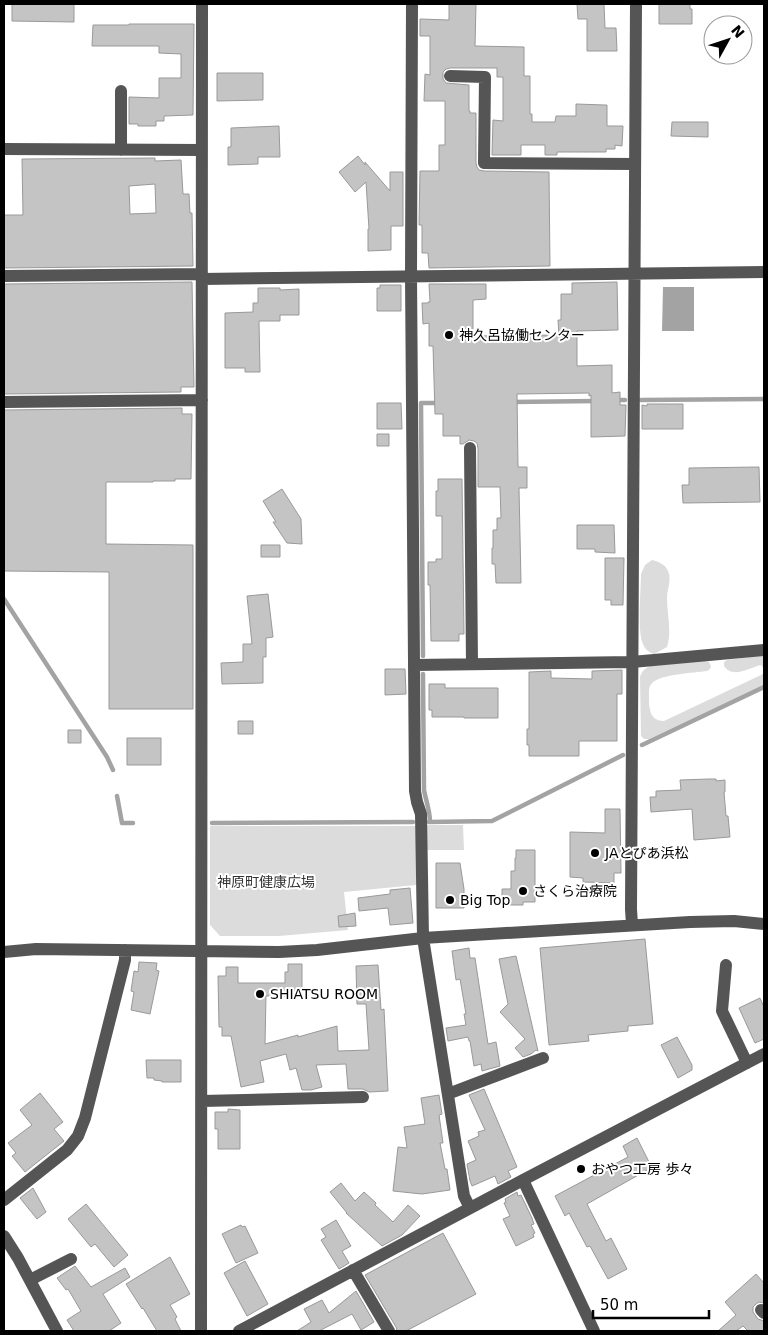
<svg xmlns="http://www.w3.org/2000/svg" width="768" height="1335" font-family="'DejaVu Sans','Noto Sans JP',sans-serif">
<style>
.green{fill:#dcdcdc}
.water{fill:#a3a3a3}
.lines{fill:none;stroke-linecap:round;stroke-linejoin:round}
.stream{stroke:#a3a3a3;stroke-width:4.5}
.building{fill:#c4c4c4;stroke:#999;fill-rule:evenodd}
.minor{stroke:#555;stroke-width:12}
.poi-dot{fill:#000;stroke:#fff;stroke-width:2}
.labels{text-anchor:middle;stroke-width:4;stroke-linejoin:round;paint-order:stroke}
.poi-label{font-size:14px;fill:#000;stroke:#fff;text-anchor:start}
.park-label{font-size:14px;fill:#333;stroke:#fff}
</style>
<rect width="100%" height="100%" fill="#fff"/>
<path class="green" d="M652 560C659 562 665 564 668 571 672 580 667 589 667 598 667 615 672 631 667 647L654 654C649 652 645 650 643 644 637 632 641 589 641 574L645 565Z
M764 655V685L649 739H644L641 736 640 677C642 671 644 669 650 666L705 661 709 662 711 666 710 669 707 671C694 673 661 674 652 683 648 687 649 693 649 698 649 709 650 721 664 721L761 675 764 673V669L761 665C748 668 733 679 724 666V662L727 660Z
M427 825H463L464 850H427Z
M210 826H416V885L344 892 348 930 279 936H220L210 925Z"/>
<path class="water" d="M663 287H694V331H662Z"/>
<g class="lines">
<path class="stream" d="M614 400H625
M641 400 764 399
M512 402 597 401
M4 599 107 757 113 770
M423 656 421 403H439
M423 674 424 790C426 801 430 811 430 822
M642 745 764 687
M117 796 122 823H133
M429 822 492 821 623 755
M212 823 413 822"/>
</g>
<path class="building" d="M12 4H74V22L12 21Z
M449 4H476L475 46 524 47V76H530V114H532V122H555L556 116H576V104L605 105H607V126H623L622 146 615 145V149H606V152H557V155H545V145H521V155H492L493 120 503 121V77H497V68H450L446 69 443 72V79L446 83 469 85V111H470V113H476V163L477 167 479 170 484 171 549 172 550 266 429 268 428 253H422V225H419L420 171H439V145H445V101H424L425 74 430 75V36H420V19L449 20Z
M577 4H604L605 28H616L617 51H587V19H578Z
M659 4H690V9H692V24H659Z
M129 24H194L193 115 164 116V121H156V126H138V124H129V97L159 98V78H181V54L159 53V46H92L93 25H129Z
M217 73H263V100L217 101Z
M672 122H708V137L671 136Z
M279 126 280 157H258V164L228 165V147H231V128Z
M358 156 365 165V162L390 191V172H403V226H391V250L368 251V229H369L366 182 355 192 339 172Z
M153 158H155V161L181 160 183 194H189L190 213H192L193 266 4 268V215H23L22 159ZM155 184 156 213 130 214 129 186Z
M192 282 194 387H181V392L4 394V284Z
M617 282 618 330 577 331V366L612 365V393L620 392V405H626L625 436 591 437V395L589 396V393L517 394 518 467H527V488H519L521 583H496L495 564H492V548H493V530H497V518H501L500 487H478V448L477 443 474 441 469 440 463 444H460V436H443V414H435L433 346H429V323L423 324 422 303H428V302H430L429 284H486V299L473 300V336L559 335 558 320H561V294H572V283Z
M380 285H401V311H377V288H380Z
M258 288H280V290L299 289V315H280V321H259L260 372H245V368H225V313L253 312V303H258Z
M377 403H401L402 429H377Z
M647 404H683V429H642V405L647 406Z
M182 408V414H192L191 479H175V481H153V482H106V544L193 545V709H109V572L4 571V410Z
M377 434H389V446H377Z
M759 467 760 502 683 503 682 485H689V468Z
M438 479H462L464 634H459V641H431L430 585H428V562H436V559H442V516H436V491H438Z
M282 489 301 519 302 544 287 543 273 522H276L263 501Z
M577 525H614L615 553 595 552V549H577Z
M261 545H280V557H261Z
M605 558H624L623 605H611V600H605Z
M268 594 273 637 266 638V657H263V683L222 684 221 663 243 662V644H252L247 596Z
M385 669H405L406 694 385 695Z
M622 670V694H617V741H579V756H529V745H527V729H529V672L551 671V678L592 679V671Z
M429 684H445V688H498V718H464V717H432V710H429Z
M238 721H253V734H238Z
M68 730H81V743H68Z
M127 738H161V765H127Z
M709 779H716V781L725 780V792H724L726 816H728L730 837 694 840 692 809 651 812 650 797H656V791L681 790 680 780Z
M605 809H620L621 873H614V883L583 882V878L570 877V832L605 833Z
M516 850H535V902H523V905H502V889H511V871H515V858H516Z
M436 863H460L464 889V908H436Z
M410 888 413 923 390 925 388 908 359 911 358 898 390 894V890Z
M355 913 356 926 339 927 338 916Z
M645 939 653 1024 628 1026V1031L588 1035 589 1041 549 1045 540 948Z
M469 948 470 958H475L488 1044 496 1042 500 1066 482 1071 481 1064 474 1066 470 1041H469L468 1037 448 1041 446 1028 466 1025 464 1014H466L460 979 456 980 452 951Z
M516 956 538 1051 536 1050 531 1054 523 1057 515 1048 525 1039 500 1012 508 1004 499 959Z
M139 962 157 963 156 970 159 971 150 1014 131 1010 134 992 131 991 134 971 138 972Z
M288 964H302V996H266L265 1044 298 1035V1037L337 1026 338 1051 369 1050 366 1004H357L356 966 378 965 381 1010 384 1009 388 1091 369 1092 363 1089H348L346 1064 316 1065 322 1087 311 1090H302L296 1068 290 1070 286 1054 260 1061 264 1082 241 1087 231 1036H222V1027H219L218 976H226V967H238V983H285V972H288Z
M760 998 764 1007V1039L755 1043 739 1008Z
M677 1037 692 1065V1070L678 1078 661 1045Z
M146 1060H181V1082H162V1081L154 1080V1078H147Z
M484 1089 517 1167 508 1171 511 1177 498 1184 495 1176 472 1186 470 1181 467 1164 476 1160 468 1141 479 1136 478 1132 485 1130 469 1095Z
M40 1093 63 1122 54 1129 64 1141 25 1172 12 1156 16 1153 8 1143 32 1125 20 1110Z
M439 1095 442 1114 439 1115 443 1143H440L445 1169H447L450 1190 422 1194 393 1191 398 1147 407 1148 404 1127 425 1124 421 1098Z
M228 1109 240 1110V1149H218V1129H215V1112H228Z
M637 1138 649 1162 647 1163 649 1169 587 1204 606 1241 611 1238 627 1269 608 1279 590 1246 587 1247 569 1213 565 1216 555 1196 628 1157 623 1146Z
M341 1183 355 1201 364 1192 376 1203 375 1205 393 1222 408 1205 420 1216 402 1235 382 1246 346 1213H347L330 1192Z
M33 1188 46 1212 37 1219 20 1198Z
M517 1192 518 1196 521 1195 532 1218 534 1224 531 1225 535 1233 533 1234 534 1237 516 1246 503 1219 510 1216 504 1203 506 1202 505 1199Z
M86 1204 128 1255 114 1267 95 1244 91 1247 68 1219Z
M336 1220 351 1246 342 1251 349 1263 339 1269 321 1240 326 1237 321 1229Z
M241 1225 242 1227 245 1226 258 1253 236 1263 222 1234Z
M443 1233 476 1294 406 1331H397L396 1327 365 1275Z
M170 1257 190 1294 170 1305 177 1317 175 1319 181 1331H157L143 1308 142 1309 126 1284Z
M245 1261 268 1304 247 1316 224 1273Z
M75 1266 91 1287 125 1268 130 1277 103 1294 121 1323 109 1331H74L67 1320 81 1311 68 1289 66 1290 57 1278Z
M756 1274 764 1283V1303L759 1302 756 1304 753 1307V1312L758 1319 764 1321V1331H748L743 1326 736 1331H718L736 1315 725 1302Z
M356 1291 374 1322 361 1330 352 1314 319 1331H297L311 1322 304 1309 322 1300 329 1313Z"/>
<g class="lines">
<path class="minor" d="M412 4 411 276 415 791 417 802 421 814 423 938 464 1196 470 1208
M450 76 485 77 484 163 635 164
M4 149 202 150
M121 150V91
M4 276 202 274
M202 279 764 272
M4 402 202 400
M470 448 472 664
M414 665 632 662 764 650
M632 925 631 909 636 4
M4 952 36 949 279 952 317 950 423 938 690 922 734 921 764 924
M726 965 722 1011 747 1063
M448 1093 453 1092 543 1058
M202 1101 363 1097
M523 1180 594 1331
M4 1200 67 1150 78 1136 85 1118 125 960V950
M4 1236 18 1258 57 1331
M353 1270 389 1331
M30 1280 71 1259
M761 1310 764 1313
M201 1331 202 4
M239 1331 523 1180 764 1054"/>
</g>
<g class="poi-dot">
<circle cx="449" cy="335" r="5"/>
<circle cx="595" cy="853" r="5"/>
<circle cx="523" cy="891" r="5"/>
<circle cx="450" cy="900" r="5"/>
<circle cx="260" cy="994" r="5"/>
<circle cx="581" cy="1169" r="5"/>
</g>
<g class="labels">
<g class="poi-label">
<text x="459" y="340">神久呂協働センター</text>
<text x="605" y="858">JAとぴあ浜松</text>
<text x="533" y="896">さくら治療院</text>
<text x="460" y="905">Big Top</text>
<text x="270" y="999">SHIATSU ROOM</text>
<text x="591" y="1174">おやつ工房 歩々</text>
</g>
<g class="park-label">
<text x="266" y="887">神原町健康広場</text>
</g>
</g>
<rect width="768" height="1335" fill="none" stroke="#000000" stroke-width="10"/>
<g transform="translate(728 40) rotate(50)"><circle r="24" fill="#ffffff" stroke="#999999"/>
<path d="M0-4L9 19L0 12L-9 19Z" fill="#000000"/>
<text y="-8" font-size="14" font-weight="bold" text-anchor="middle" fill="#000000">N</text>
</g>
<path d="M593 1310v8h116v-8" fill="none" stroke="#000000" stroke-width="2.5"/>
<text x="600" y="1310" font-size="15" fill="#000000" stroke="#ffffff" stroke-width="4" paint-order="stroke">50 m</text>
</svg>
